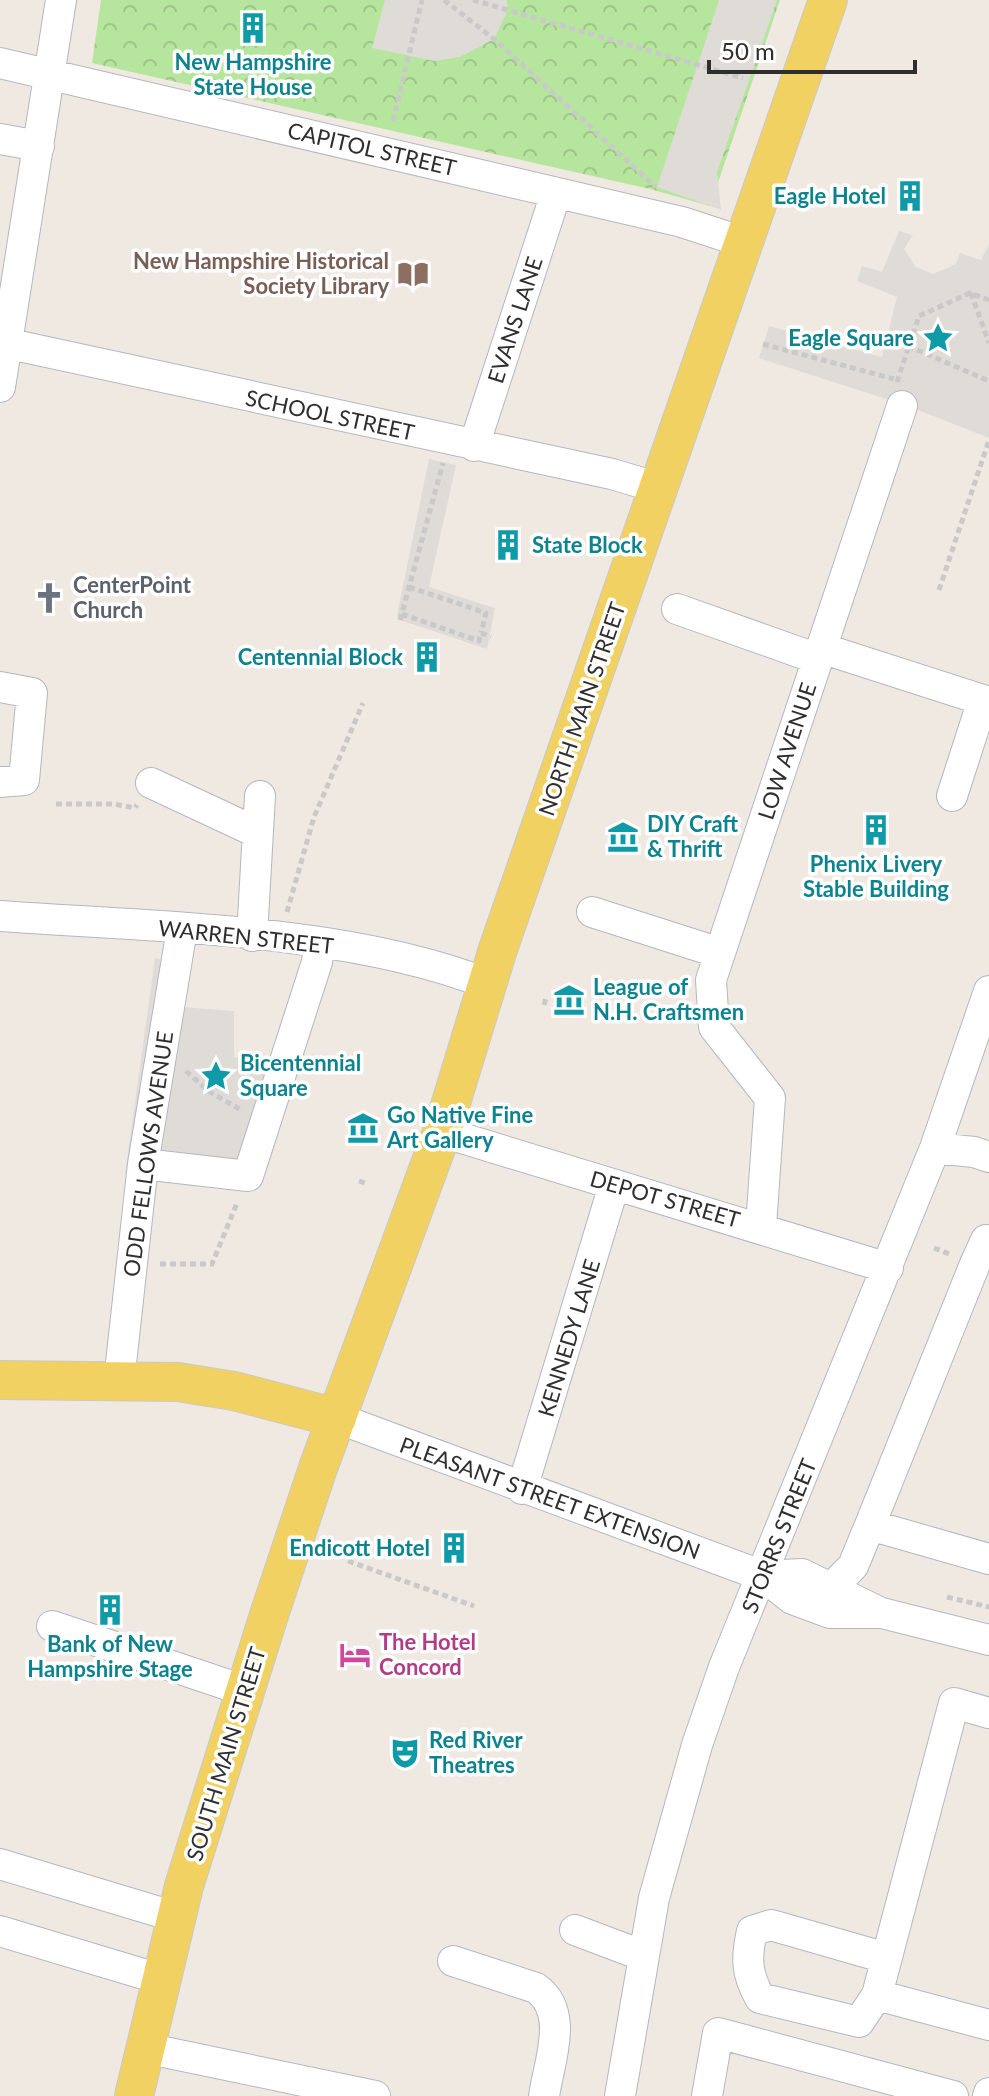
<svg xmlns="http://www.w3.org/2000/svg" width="989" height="2096" font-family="Lato,sans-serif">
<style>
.forest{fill:url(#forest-crowns)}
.plaza{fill:#dfdcd8}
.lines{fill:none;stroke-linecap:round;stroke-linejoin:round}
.minor-casing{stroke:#b4b7c1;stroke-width:32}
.major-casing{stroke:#c9c9c9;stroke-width:40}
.path{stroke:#c9c9c9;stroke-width:5;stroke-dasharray:6 4;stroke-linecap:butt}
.minor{stroke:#fff;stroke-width:30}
.major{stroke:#f2d163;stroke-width:38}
.labels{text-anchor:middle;stroke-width:7;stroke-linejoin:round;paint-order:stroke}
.culture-label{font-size:22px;font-weight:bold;fill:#0d838f;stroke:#fff;text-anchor:start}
.street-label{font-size:22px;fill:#2e2e2e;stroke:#fff}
.education-label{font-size:22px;font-weight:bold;fill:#785e54;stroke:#fff;text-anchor:end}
.worship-label{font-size:22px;font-weight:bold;fill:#5b616d;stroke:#fff;text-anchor:start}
.hotel-label{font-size:22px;font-weight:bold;fill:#b23c85;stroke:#fff;text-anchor:start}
</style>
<defs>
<pattern id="forest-crowns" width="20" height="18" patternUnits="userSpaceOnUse" patternTransform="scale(2)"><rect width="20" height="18" fill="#b6e59e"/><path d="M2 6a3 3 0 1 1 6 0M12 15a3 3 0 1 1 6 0" fill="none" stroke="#9dc588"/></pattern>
</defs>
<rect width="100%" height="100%" fill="#efe9e1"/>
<path class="forest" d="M101 0H780L710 206 650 189 92 63Z"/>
<path class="plaza" d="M385 0H507L508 10 494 39 460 57 434 61 372 48Z
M719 0H777L717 172 721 210 657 187Z
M899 231 913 235 904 249 916 267 933 274 956 264 960 253 981 260 989 244V438L908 406 759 358 769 326 882 357 897 297 857 281 862 266 882 272Z
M429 459 456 465 429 587 495 608 487 649 400 620 397 615Z
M155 958 182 964V1007L234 1011V1057L280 1062 259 1175 240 1190 151 1170 125 1174Z"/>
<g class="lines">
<defs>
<path id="minor" d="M0 63 682 222 743 242
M0 139 39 146
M0 342 612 474 659 488
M0 387 61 0
M474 446 556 193
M677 609 818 659
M821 648 989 702
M0 687 32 693 24 780 0 782
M151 783 256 832
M952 796 983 700
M592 912 720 953
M0 916C152 927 347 928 488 984
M252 936 260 796
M442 1132 888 1268
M935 1148 974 1152 989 1157
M143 1164 248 1176 317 962 319 943
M761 1226 770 1098 714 1027 711 980 902 406
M989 1241 986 1240 975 1264 870 1525 989 1559
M119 1381 143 1164 182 929
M337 1418 763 1576 792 1599 830 1613H882L989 1640
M522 1489 614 1185
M763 1576 802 1574 877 1611
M832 1587 853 1566 870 1525
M52 1626 246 1691
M0 1864 176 1917
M575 1930 644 1956
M0 1931 160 1979
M886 1958 771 1925 752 1931C746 1958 746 1973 760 1998L859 2022 877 1995 954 1703 989 1713
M453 1961 536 1988C570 2012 549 2062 544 2096
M877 1995 989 2025
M145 2048 375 2096
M620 2096 654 1898 697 1745 724 1667 935 1148 989 991
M707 2096 718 2033 953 2096
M988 2096 989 2093"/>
<path id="major" d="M0 1380 178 1382 234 1391 337 1418
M134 2096 184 1886 269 1615 318 1468 442 1132 498 949 828 0"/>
</defs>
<use href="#minor" class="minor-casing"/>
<use href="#major" class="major-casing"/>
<path class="path" d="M444 0 494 39 656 187
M473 0 743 78
M393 121 422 0
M971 293 989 343
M763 344 894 379
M908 346 989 381
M897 382 919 316 970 293 989 300
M409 587 486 613 481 633
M939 590 989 440
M402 614 479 641 481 633 491 637
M400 620 443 463
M56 804H114L135 808 137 805
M287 912 314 817 363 703
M544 1005 546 998
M186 1071 208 1091 243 1111
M359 1181 365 1183
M934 1248 952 1255
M160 1264H212L237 1203
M348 1561 474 1606
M947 1597 989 1607"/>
<use href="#minor" class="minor"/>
<use href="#major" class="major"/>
</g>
<defs>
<symbol id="building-bare" viewBox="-9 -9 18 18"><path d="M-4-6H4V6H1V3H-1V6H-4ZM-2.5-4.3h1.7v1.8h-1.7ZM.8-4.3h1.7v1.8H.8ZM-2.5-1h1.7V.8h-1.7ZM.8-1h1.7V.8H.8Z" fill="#0f9aa8" stroke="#fff" stroke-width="2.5" paint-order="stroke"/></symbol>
<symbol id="library-bare" viewBox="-9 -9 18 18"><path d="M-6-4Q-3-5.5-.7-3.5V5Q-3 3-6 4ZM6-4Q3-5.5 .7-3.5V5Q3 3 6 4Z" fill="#8d6e63" stroke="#fff" stroke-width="2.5" paint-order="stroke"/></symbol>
<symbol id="sight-bare" viewBox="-9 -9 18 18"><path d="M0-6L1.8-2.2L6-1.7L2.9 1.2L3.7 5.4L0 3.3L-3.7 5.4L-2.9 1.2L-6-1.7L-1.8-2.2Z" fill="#0f9aa8" stroke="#fff" stroke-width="2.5" paint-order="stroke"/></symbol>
<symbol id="church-bare" viewBox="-9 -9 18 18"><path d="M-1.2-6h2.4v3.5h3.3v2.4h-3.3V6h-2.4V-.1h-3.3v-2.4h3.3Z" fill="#6b7280" stroke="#fff" stroke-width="2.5" paint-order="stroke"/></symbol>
<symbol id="museum-bare" viewBox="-9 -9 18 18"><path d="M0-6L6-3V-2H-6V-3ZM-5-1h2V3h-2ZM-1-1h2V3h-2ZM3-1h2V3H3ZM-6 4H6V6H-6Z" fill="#0f9aa8" stroke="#fff" stroke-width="2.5" paint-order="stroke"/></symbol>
<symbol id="hotel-bare" viewBox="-9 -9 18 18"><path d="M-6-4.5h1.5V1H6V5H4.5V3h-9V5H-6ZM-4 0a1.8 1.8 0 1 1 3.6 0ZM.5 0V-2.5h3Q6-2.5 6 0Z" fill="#d1479c" stroke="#fff" stroke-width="2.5" paint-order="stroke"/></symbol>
<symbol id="theatre-bare" viewBox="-9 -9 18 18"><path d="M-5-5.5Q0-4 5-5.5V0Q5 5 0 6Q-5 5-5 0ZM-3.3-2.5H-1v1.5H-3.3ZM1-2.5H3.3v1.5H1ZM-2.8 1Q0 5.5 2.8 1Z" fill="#0f9aa8" stroke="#fff" stroke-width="2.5" paint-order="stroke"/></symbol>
</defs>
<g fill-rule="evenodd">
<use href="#building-bare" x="231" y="6" width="44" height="44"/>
<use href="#building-bare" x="888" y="174" width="44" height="44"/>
<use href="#library-bare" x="391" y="252" width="44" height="44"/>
<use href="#sight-bare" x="916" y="316" width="44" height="44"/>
<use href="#building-bare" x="486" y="523" width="44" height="44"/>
<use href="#church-bare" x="27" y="576" width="44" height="44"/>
<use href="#building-bare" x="405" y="635" width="44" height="44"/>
<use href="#building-bare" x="854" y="808" width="44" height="44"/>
<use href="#museum-bare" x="601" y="815" width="44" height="44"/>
<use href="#museum-bare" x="547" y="978" width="44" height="44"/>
<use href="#sight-bare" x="194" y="1054" width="44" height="44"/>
<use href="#museum-bare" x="341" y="1106" width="44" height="44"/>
<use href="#building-bare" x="432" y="1526" width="44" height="44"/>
<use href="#building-bare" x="88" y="1588" width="44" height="44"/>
<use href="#hotel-bare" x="333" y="1633" width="44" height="44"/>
<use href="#theatre-bare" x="383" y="1731" width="44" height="44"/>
</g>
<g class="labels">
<g class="culture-label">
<text x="253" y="70" text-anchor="middle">New Hampshire<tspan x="253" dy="25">State House</tspan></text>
<text x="886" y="204" text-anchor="end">Eagle Hotel</text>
<text x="914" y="346" text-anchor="end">Eagle Square</text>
<text x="532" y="553">State Block</text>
<text x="403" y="665" text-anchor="end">Centennial Block</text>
<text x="647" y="832">DIY Craft<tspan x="647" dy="25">&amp; Thrift</tspan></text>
<text x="876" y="872" text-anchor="middle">Phenix Livery<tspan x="876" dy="25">Stable Building</tspan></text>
<text x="593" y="995">League of<tspan x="593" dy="25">N.H. Craftsmen</tspan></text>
<text x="240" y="1071">Bicentennial<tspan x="240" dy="25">Square</tspan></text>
<text x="387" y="1123">Go Native Fine<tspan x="387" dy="25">Art Gallery</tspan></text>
<text x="430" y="1556" text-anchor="end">Endicott Hotel</text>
<text x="110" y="1652" text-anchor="middle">Bank of New<tspan x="110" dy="25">Hampshire Stage</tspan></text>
<text x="429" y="1748">Red River<tspan x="429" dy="25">Theatres</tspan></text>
</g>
<g class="street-label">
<text transform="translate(372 149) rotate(13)" y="8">CAPITOL STREET</text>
<text transform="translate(515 320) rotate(-72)" y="8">EVANS LANE</text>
<text transform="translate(330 415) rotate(12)" y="8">SCHOOL STREET</text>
<text transform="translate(582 709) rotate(-71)" y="8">NORTH MAIN STREET</text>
<text transform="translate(787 751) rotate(-72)" y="8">LOW AVENUE</text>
<text transform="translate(246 937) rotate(6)" y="8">WARREN STREET</text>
<text transform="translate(148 1154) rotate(-82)" y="8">ODD FELLOWS AVENUE</text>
<text transform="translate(665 1199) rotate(16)" y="8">DEPOT STREET</text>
<text transform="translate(569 1338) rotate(-73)" y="8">KENNEDY LANE</text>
<text transform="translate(550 1498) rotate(20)" y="8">PLEASANT STREET EXTENSION</text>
<text transform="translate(779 1536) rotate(-68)" y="8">STORRS STREET</text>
<text transform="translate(226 1754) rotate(-73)" y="8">SOUTH MAIN STREET</text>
</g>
<g class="education-label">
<text x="389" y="269">New Hampshire Historical<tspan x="389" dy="25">Society Library</tspan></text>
</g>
<g class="worship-label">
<text x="73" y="593">CenterPoint<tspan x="73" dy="25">Church</tspan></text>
</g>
<g class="hotel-label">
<text x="379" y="1650">The Hotel<tspan x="379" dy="25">Concord</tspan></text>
</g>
</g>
<path d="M709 60v12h206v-12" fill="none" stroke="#2e2e2e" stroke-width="4"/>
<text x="721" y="60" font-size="24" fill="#2e2e2e" stroke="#ffffff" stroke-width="6" paint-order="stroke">50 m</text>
</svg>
